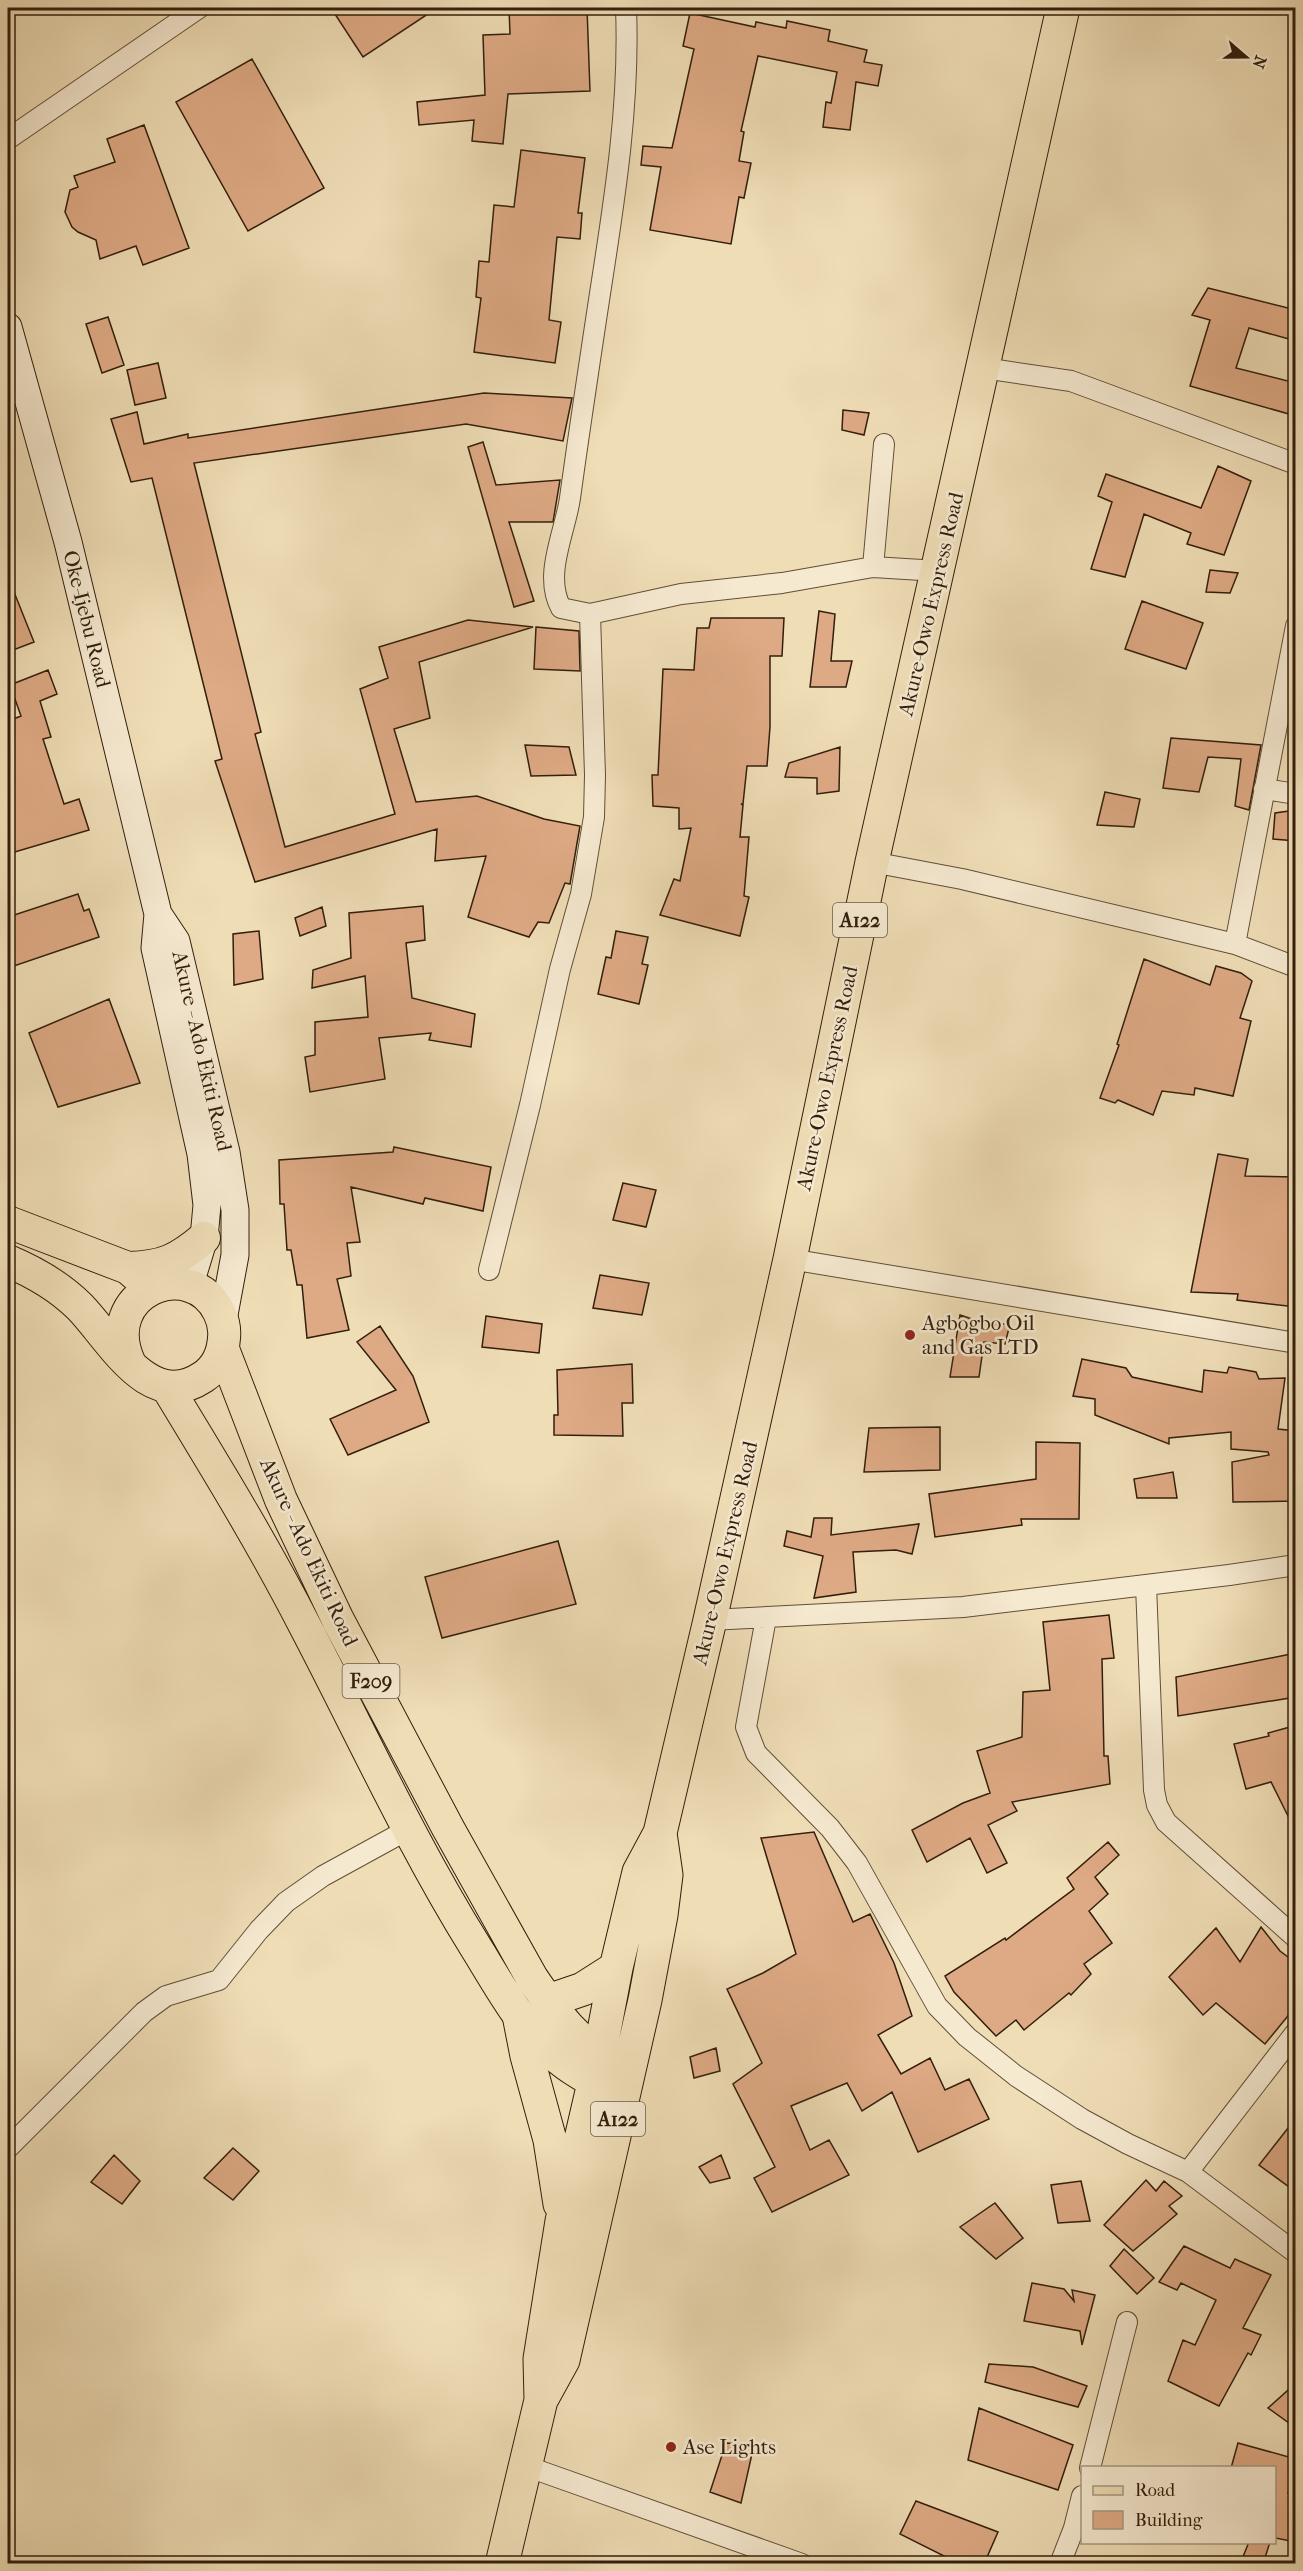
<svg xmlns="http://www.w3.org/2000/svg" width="1303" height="2571" font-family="'IM FELL French Canon',serif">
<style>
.building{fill:#deaa85;stroke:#331e0c;stroke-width:1.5}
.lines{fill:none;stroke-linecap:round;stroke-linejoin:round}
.minor-casing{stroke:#624e36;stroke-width:22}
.secondary-casing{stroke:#331e0c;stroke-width:29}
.primary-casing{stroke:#331e0c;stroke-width:34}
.trunk-casing{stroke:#331e0c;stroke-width:35}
.minor{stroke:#f5e9d0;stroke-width:20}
.secondary{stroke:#f5e9d0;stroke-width:27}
.primary{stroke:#efddb6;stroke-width:32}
.trunk{stroke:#efddb6;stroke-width:33}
.poi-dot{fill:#8f2418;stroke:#f5e9d0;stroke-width:2}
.labels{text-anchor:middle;stroke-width:5;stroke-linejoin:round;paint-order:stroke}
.shield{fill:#f5e9d0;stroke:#6d5b47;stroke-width:1.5}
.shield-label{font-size:20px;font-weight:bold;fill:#331e0c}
.street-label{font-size:21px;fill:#331e0c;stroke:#f5e9d0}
.poi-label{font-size:21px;fill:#331e0c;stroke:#f5e9d0;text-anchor:start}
</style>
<rect width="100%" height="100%" fill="#efddb6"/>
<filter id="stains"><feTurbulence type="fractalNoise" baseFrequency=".00333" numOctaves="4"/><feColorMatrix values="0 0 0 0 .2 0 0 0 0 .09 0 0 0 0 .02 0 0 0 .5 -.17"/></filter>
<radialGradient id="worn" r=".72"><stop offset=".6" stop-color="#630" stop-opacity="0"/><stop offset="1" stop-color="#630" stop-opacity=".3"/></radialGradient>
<path class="building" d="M331 8H437L363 57Z
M509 8H587L590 91 508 94 503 144 472 141 474 120 419 125 417 102 485 95 483 35 510 34Z
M690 13 755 27 756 22 786 28 787 21 830 30 828 41 867 50 864 62 882 65 878 86 856 82 850 130 823 127 826 102 831 103 837 72 758 56 741 131 744 132 739 161 751 163 744 198 739 197 731 244 650 230 661 167 641 165 643 146 672 148 694 49 683 46Z
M252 59 324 188 248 231 176 102Z
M144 125 189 248 143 265 136 246 100 259 96 240 78 232 72 227 65 212 70 190 78 187 74 176 115 162 107 139Z
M521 150 585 158 578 213H582L580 239 557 237 549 320 561 322 555 363 474 352 481 298 476 297 479 261 489 262 494 205 514 207Z
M1208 288 1296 310V341L1249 328 1236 368 1296 383V394L1289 414 1190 386 1210 320 1192 315Z
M108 317 124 365 102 373 86 324Z
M158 363 166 398 135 405 127 370Z
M484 393 572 398 563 441 466 424 194 463 261 732 255 734 285 847 395 814 360 689 388 678 379 647 468 620 533 627 419 662 430 718 394 729 416 802 477 796 544 819 580 826 570 884 565 883 549 923 538 922 529 937 468 917 486 856 435 861 437 829 255 882 215 761 222 759 152 478 131 482 111 419 137 412 144 444 188 434V438Z
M843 410 869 413 864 435 842 430Z
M483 442 496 485 560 480 553 522H509L534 601 514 607 468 447Z
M1218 466 1251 481 1224 555 1187 544 1191 533 1144 514 1125 577 1091 569 1112 502 1098 496 1106 474 1201 508Z
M1210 570 1238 573 1230 593 1206 592Z
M8 577 34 642 8 652Z
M1142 601 1203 623 1186 669 1125 649Z
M819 611 835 614 831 661H852L846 687H810Z
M711 618H784L782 656H770V727L767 766H747L743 804H741L743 805 740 837H749L744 896 749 897 740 936 660 915 674 879 680 881 691 828 679 829V808L653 806 652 775H658L663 669 694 670 697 628H709Z
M536 627 579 631 580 671 534 669Z
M48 670 57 694 40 701 51 737 43 739 64 804 79 799 89 830 8 854V721L21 716 10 685Z
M1171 738 1261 745 1249 810 1235 806 1241 759 1208 757 1199 792 1163 788Z
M525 745 569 747 576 775 531 776Z
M840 747 839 791 817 794V778L785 777 789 763Z
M1105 792 1140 799 1134 827 1097 825Z
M1296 810V841L1273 839 1275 813Z
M78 894 84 911 89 909 99 937 8 968V917Z
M423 906 425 940 406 943 412 998 475 1014 471 1047 429 1040 431 1033 379 1038 385 1079 310 1092 305 1057 315 1055V1022L368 1017 365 976 312 988 313 970 351 958 349 913Z
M322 907 326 926 300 936 295 918Z
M259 931 263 979 234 985 233 934Z
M616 931 648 937 642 964 648 965 639 1004 598 994 606 957 611 958Z
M1144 959 1210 985 1216 966 1241 973 1252 981 1240 1018 1251 1021 1233 1096 1195 1088 1194 1095 1162 1091 1153 1115 1118 1100 1115 1103 1100 1098 1119 1045 1117 1044Z
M109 999 140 1083 58 1107 29 1033Z
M394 1147 491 1167 483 1211 425 1198 423 1204 351 1187 360 1242 347 1243 351 1276 337 1279 349 1330 307 1338 302 1285H297L291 1250H287L284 1204H280L279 1160 393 1152Z
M1218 1154 1248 1159 1245 1176 1296 1177 1292 1216H1296V1307L1237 1300 1238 1294 1191 1292Z
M623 1183 656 1190 646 1227 613 1220Z
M600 1275 649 1283 642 1315 593 1308Z
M960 1315 987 1324H1010L1005 1344 984 1342 979 1377H950Z
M486 1316 542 1324 539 1353 482 1347Z
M380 1326 413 1376 429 1422 348 1455 330 1419 396 1390 357 1342Z
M1082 1359 1126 1368 1132 1377 1202 1392 1204 1370 1227 1373 1229 1367 1256 1372 1259 1379 1285 1378 1278 1429 1296 1431V1501L1233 1502 1232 1462 1269 1455 1268 1452 1231 1449V1432L1169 1438V1444L1095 1415V1399L1073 1396Z
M632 1364 633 1403H622L623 1436 554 1435V1415H558L557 1370Z
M940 1427V1470L864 1472 869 1428Z
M1036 1442 1080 1443 1079 1519H1021L1022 1525 935 1537 929 1494 1036 1479Z
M1173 1472 1177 1498H1137L1134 1479Z
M814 1518H832L831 1535 919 1524 912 1554 896 1550 853 1552 856 1592 814 1598 823 1556 784 1546 787 1531 811 1537Z
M558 1541 576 1604 442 1638 425 1577Z
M1109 1615 1114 1658 1102 1659 1104 1756H1108L1110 1784 1012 1802 1017 1811 988 1825 1007 1863 987 1873 970 1838 927 1862 912 1830 963 1803 990 1793 977 1751 1022 1737 1023 1692 1050 1690 1043 1622Z
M1296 1653V1697L1178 1716 1176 1677Z
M1290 1727 1296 1750V1832L1271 1782 1246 1789 1234 1744 1269 1736 1268 1733Z
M814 1832 853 1922 870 1914 894 1963 912 2016 878 2035 901 2074 930 2058 945 2090 969 2079 989 2119 918 2152 892 2092 862 2111 847 2083 791 2106 810 2150 829 2140 849 2175 772 2212 754 2178 775 2167 733 2084 762 2063 727 1989 763 1973 796 1954 761 1838Z
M1108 1842 1119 1855 1095 1877 1108 1894 1089 1911 1112 1943 1084 1964 1091 1974 1071 1995 1069 1993 1024 2030 1016 2020 996 2036 954 1992 945 1976 1005 1938 1006 1940 1074 1889 1067 1878Z
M1261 1927 1280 1951 1296 1963V2006L1265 2044 1216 2003 1203 2015 1169 1977 1216 1928 1240 1962Z
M716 2048 720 2071 694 2078 690 2057Z
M1296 2118V2192L1259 2165Z
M233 2148 259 2171 233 2200 204 2178Z
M114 2155 140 2181 122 2204 91 2182Z
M721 2155 730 2178 710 2183 699 2167Z
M1146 2180 1156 2191 1164 2181 1182 2196 1169 2206 1177 2214 1133 2251 1104 2225Z
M1081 2181 1090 2221 1058 2223 1051 2185Z
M995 2203 1023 2238 996 2259 960 2227Z
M1184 2246 1230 2268 1235 2259 1271 2275 1243 2328 1261 2335 1251 2355 1248 2353 1219 2406 1168 2381 1183 2340 1195 2345 1216 2300 1181 2283 1177 2290 1159 2282Z
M1124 2249 1154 2278 1137 2294 1110 2266Z
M1032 2283 1064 2289 1074 2301 1072 2290 1095 2295 1082 2345 1080 2331 1024 2321Z
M989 2364 1033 2367 1087 2386 1078 2407 985 2382Z
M1296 2383V2428L1268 2408Z
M979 2408 1073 2445 1058 2490 968 2460Z
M726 2443 754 2445 741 2503 710 2492Z
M1238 2443 1296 2459V2471L1288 2493 1296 2494V2542L1275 2538V2468H1231Z
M916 2501 998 2532 984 2564H960L900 2534Z
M1249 2542H1270L1263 2564H1240Z"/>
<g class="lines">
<defs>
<path id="minor" d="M626 8C630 106 614 203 599 300 589 366 579 432 570 498 565 533 543 575 561 608L590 614 681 594 782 583 873 567 938 571
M8 139 199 8
M984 368 1071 381 1296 464
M873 567 884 444
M1264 789 1296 794
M872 862 962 879 1235 944 1296 967
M1235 944 1296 626
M790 1259 1296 1343
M489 1270 530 1105 560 969 581 894 594 817 595 775 590 614
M1146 1585 1154 1790 1157 1805 1166 1822 1296 1938
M766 1618 746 1727 756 1753 830 1828 857 1863 937 2006 967 2037 1016 2076 1082 2119 1128 2144 1188 2172 1296 2253
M710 1620 963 1607 1229 1575 1296 1565
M8 2148 144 2012 166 1996 219 1980 259 1930 286 1902 323 1876 407 1830
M1188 2172 1296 2032
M523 2465 802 2564
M1090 2468 1127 2322
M1060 2564 1074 2528 1082 2496"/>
<path id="secondary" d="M8 327 68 542 158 914 155 948 201 1154 207 1205 204 1238 189 1287
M158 914 176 941 226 1152 235 1210V1255L223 1320"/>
<path id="primary" d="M8 1222 128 1268 151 1288
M8 1261C34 1272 59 1286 80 1307 112 1340 149 1413 203 1377 217 1368 223 1353 224 1338 225 1329 223 1320 219 1312 191 1254 96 1292 130 1364
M129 1268C163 1267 178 1260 204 1238
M223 1349 281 1500 338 1620 448 1828 532 1978C555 2012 580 2049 620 2063
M167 1387C215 1466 263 1544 305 1626 361 1733 411 1843 475 1946 498 1983 519 2023 551 2052 571 2070 592 2082 617 2091"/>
<path id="trunk" d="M548 2001 583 1989 616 1968
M519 2015 527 2056 550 2140 560 2204
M541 2400 540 2359 562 2221 594 2083 616 1968 639 1872 660 1833 710 1620 790 1259 872 862 1063 8
M502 2564 541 2400 563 2360 645 2000 661 1915 666 1875 660 1833"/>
</defs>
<use href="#minor" class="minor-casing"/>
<use href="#secondary" class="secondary-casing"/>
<use href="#primary" class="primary-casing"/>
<use href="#trunk" class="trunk-casing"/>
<use href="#minor" class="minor"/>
<use href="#secondary" class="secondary"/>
<use href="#primary" class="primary"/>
<use href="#trunk" class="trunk"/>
</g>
<g class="poi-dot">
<circle cx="910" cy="1335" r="6"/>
<circle cx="671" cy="2447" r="6"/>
</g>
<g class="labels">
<g class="shield">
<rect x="833" y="903" width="54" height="34" rx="4.5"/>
<rect x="342.5" y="1664" width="57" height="34" rx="4.5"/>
<rect x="591" y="2102" width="54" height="34" rx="4.5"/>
</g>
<g class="shield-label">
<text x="860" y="927">A122</text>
<text x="371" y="1688">F209</text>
<text x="618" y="2126">A122</text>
</g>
<g class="street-label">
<text transform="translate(931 604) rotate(-77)" y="7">Akure-Owo Express Road</text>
<text transform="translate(87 619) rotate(76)" y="7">Oke-Ijebu Road</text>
<text transform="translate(202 1051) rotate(77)" y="7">Akure - Ado Ekiti Road</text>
<text transform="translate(827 1078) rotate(-78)" y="7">Akure-Owo Express Road</text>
<text transform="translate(309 1552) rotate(65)" y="7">Akure - Ado Ekiti Road</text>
<text transform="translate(725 1553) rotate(-77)" y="7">Akure-Owo Express Road</text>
</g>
<g class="poi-label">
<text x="922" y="1330">Agbogbo Oil<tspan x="922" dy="24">and Gas LTD</tspan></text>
<text x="683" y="2454">Ase Lights</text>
</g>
</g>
<rect width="1303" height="2571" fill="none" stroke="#efddb6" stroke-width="30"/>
<rect x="9" y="9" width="1285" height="2553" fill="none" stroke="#331e0c" stroke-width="3"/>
<rect x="15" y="15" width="1273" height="2541" fill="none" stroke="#331e0c" stroke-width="1.5"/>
<rect x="1081" y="2466" width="195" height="78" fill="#f5e9d0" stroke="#a79882" stroke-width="1.5"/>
<rect x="1093" y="2486" width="30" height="9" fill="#efddb6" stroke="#a79882" stroke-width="1.5"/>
<text x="1135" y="2496" font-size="18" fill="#331e0c">Road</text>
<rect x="1093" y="2511" width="30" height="18" fill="#deaa85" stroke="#a79882" stroke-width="1.5"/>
<text x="1135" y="2526" font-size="18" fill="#331e0c">Building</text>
<g transform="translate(1246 57) rotate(110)" stroke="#f5e9d0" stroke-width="4.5" paint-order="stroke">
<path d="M0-4.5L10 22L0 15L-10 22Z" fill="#331e0c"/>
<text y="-9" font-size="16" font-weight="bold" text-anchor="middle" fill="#331e0c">N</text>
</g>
<rect width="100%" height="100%" filter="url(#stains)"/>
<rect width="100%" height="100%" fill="url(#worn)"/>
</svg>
